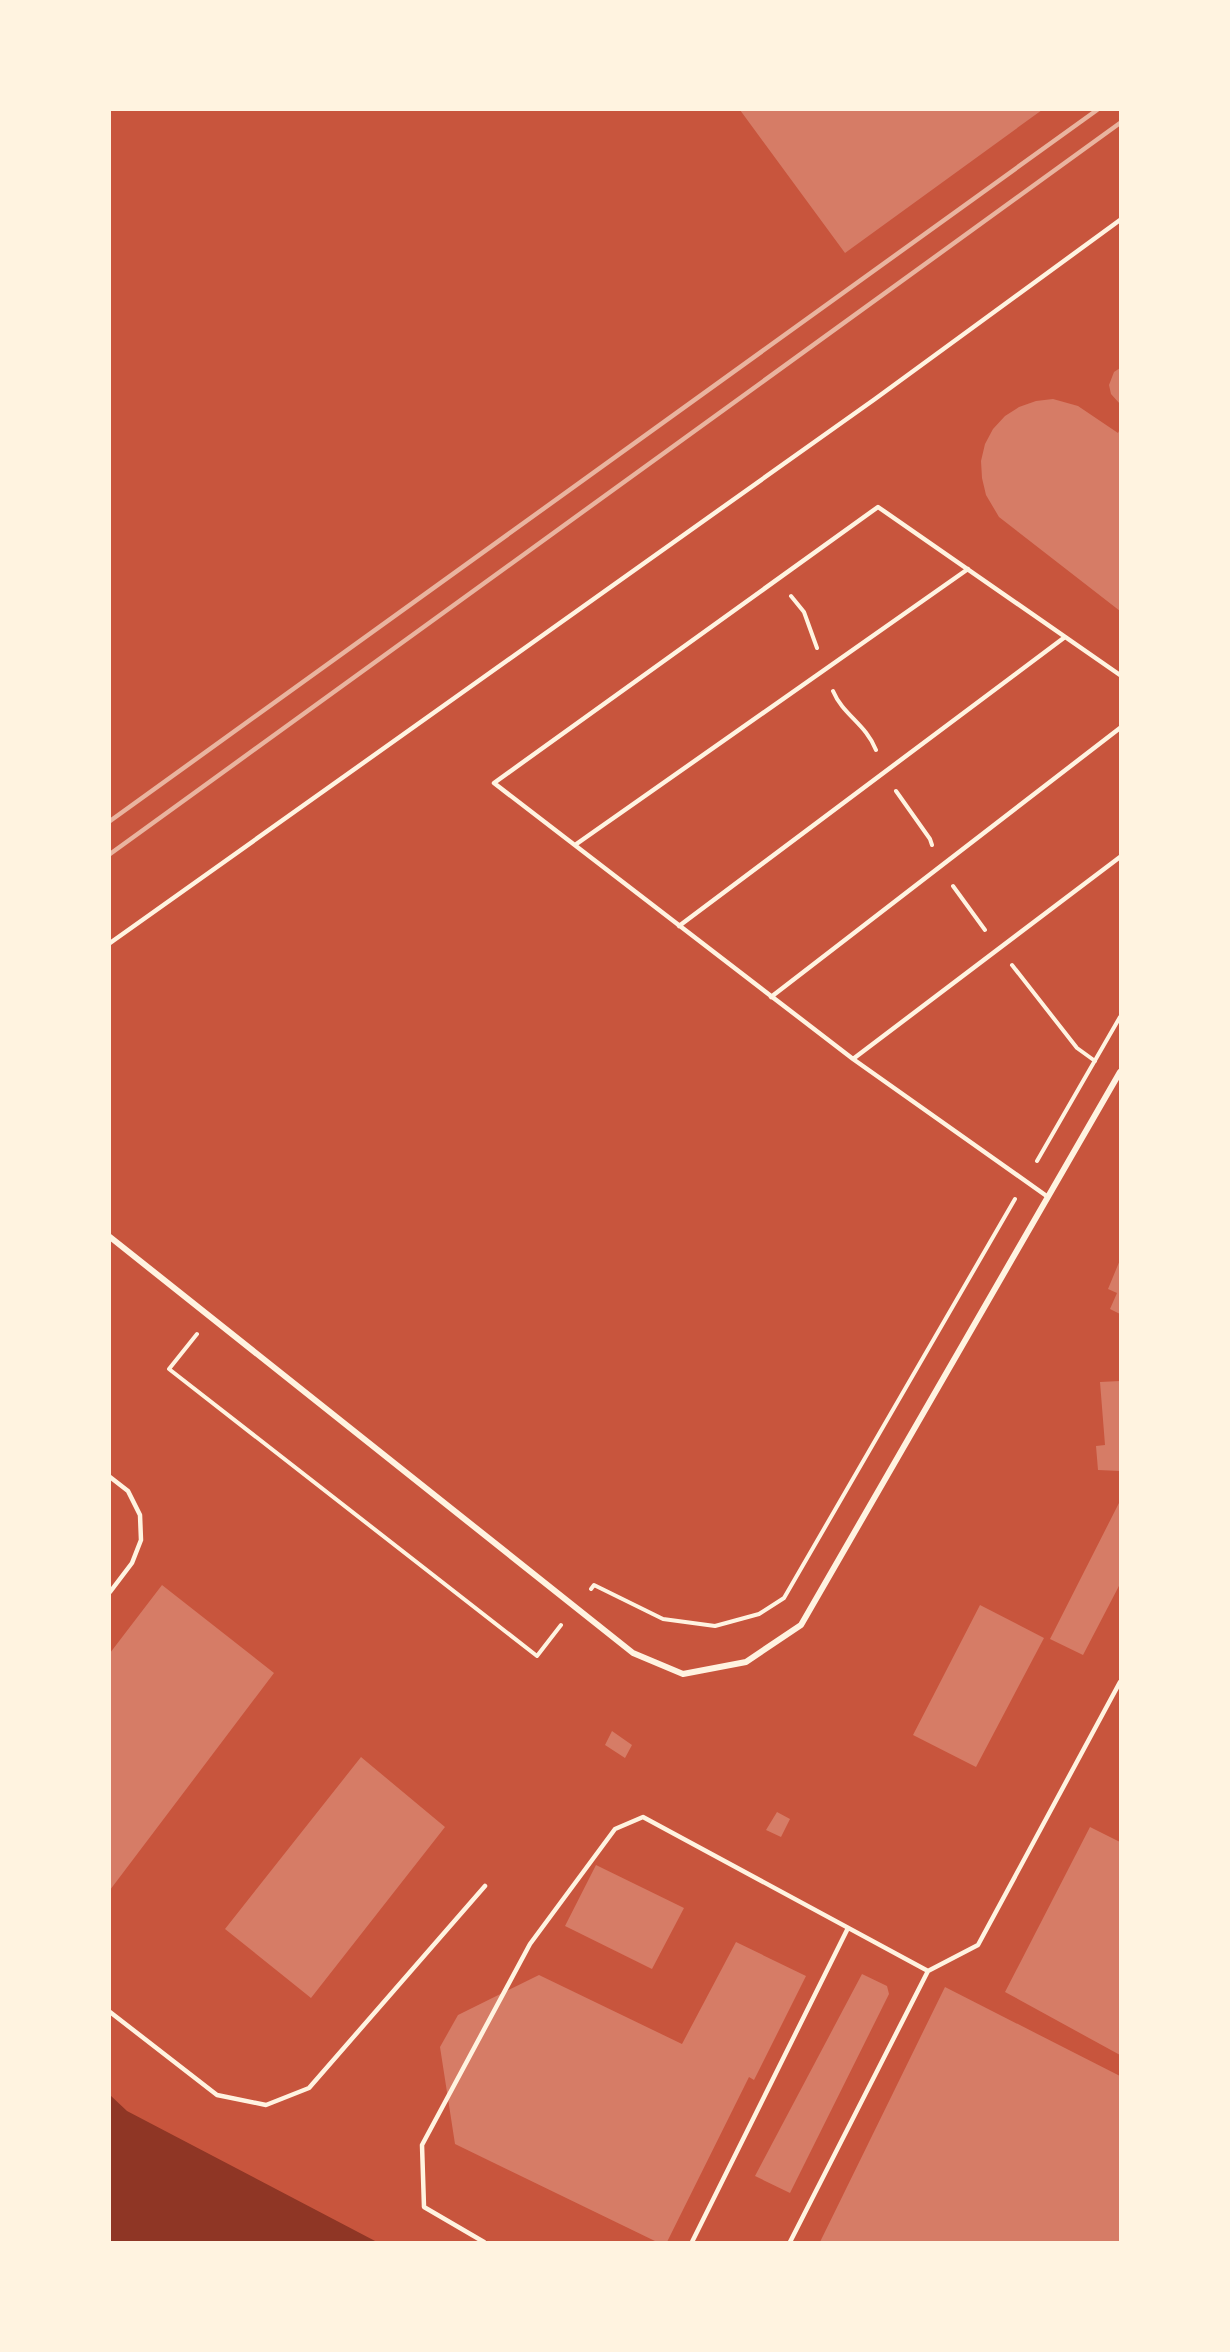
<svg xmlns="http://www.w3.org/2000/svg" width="1230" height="2352" font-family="Spectral,serif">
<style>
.water{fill:#8f3625}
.building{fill:#d67c66}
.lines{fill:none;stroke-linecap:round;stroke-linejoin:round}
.path{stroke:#fff3e0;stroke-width:4}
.service{stroke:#fff3e0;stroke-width:4.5}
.minor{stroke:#fff3e0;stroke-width:6}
.rail{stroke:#e9b49f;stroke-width:4.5}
</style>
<rect width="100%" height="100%" fill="#c8553d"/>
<path class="water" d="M110 2095 127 2111 377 2242H110Z"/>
<path class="building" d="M740 110H1042L845 253Z
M1120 368V404L1111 394 1109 385 1114 372Z
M1053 399 1078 406 1118 433 1120 429V611L999 517 986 495 982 478 981 461 985 444 993 429 1005 416 1019 407 1036 401Z
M1120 1260V1314L1110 1309 1117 1293 1108 1289Z
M1120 1381V1471L1098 1470 1096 1446 1105 1445 1100 1382Z
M1120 1501V1584L1083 1655 1050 1639Z
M162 1585 274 1673 110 1890V1653Z
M980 1605 1044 1638 976 1767 913 1735Z
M612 1731 632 1745 625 1758 605 1745Z
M361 1757 445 1827 311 1998 225 1929Z
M777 1812 790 1819 781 1837 766 1830Z
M1090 1827 1120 1842V2055L1005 1992Z
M596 1865 684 1908 652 1969 565 1926Z
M736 1942 806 1976 754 2080 749 2077 667 2242H657L455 2144 440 2047 458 2015 539 1975 682 2044Z
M862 1974 887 1986 889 1994 790 2193 755 2176Z
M945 1987 1120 2076V2242H820Z"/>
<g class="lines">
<path class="path" d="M791 596 804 612 817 648
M833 691C843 715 866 724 876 750
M896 791 930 839 932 845
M953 886 985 930
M1012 965 1077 1048 1095 1061
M1037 1161 1120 1017
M197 1334 169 1369 537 1656 561 1625
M591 1589 594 1585 663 1619 715 1626 759 1614 784 1598 1015 1199"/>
<path class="service" d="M575 845 968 569
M679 926 1065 637
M110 943 875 399 1120 220
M771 997 1120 728
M853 1059 1120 857
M1048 1197 853 1059 494 783 878 507 1120 675
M110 1477 128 1491 140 1515 141 1540 132 1563 110 1592
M110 2012 217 2095 266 2105 309 2088 485 1886
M484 2242 424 2207 422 2145 530 1944 615 1829 643 1817 928 1971
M692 2242 848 1928
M790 2242 928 1971 978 1945 1120 1682"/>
<path class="minor" d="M110 1237 633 1653 683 1674 746 1662 801 1625 1120 1072"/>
<path class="rail" d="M110 821 1097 110
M110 854 1120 123"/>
</g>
<rect width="1230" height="2352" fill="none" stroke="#fff3e0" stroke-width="222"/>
</svg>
